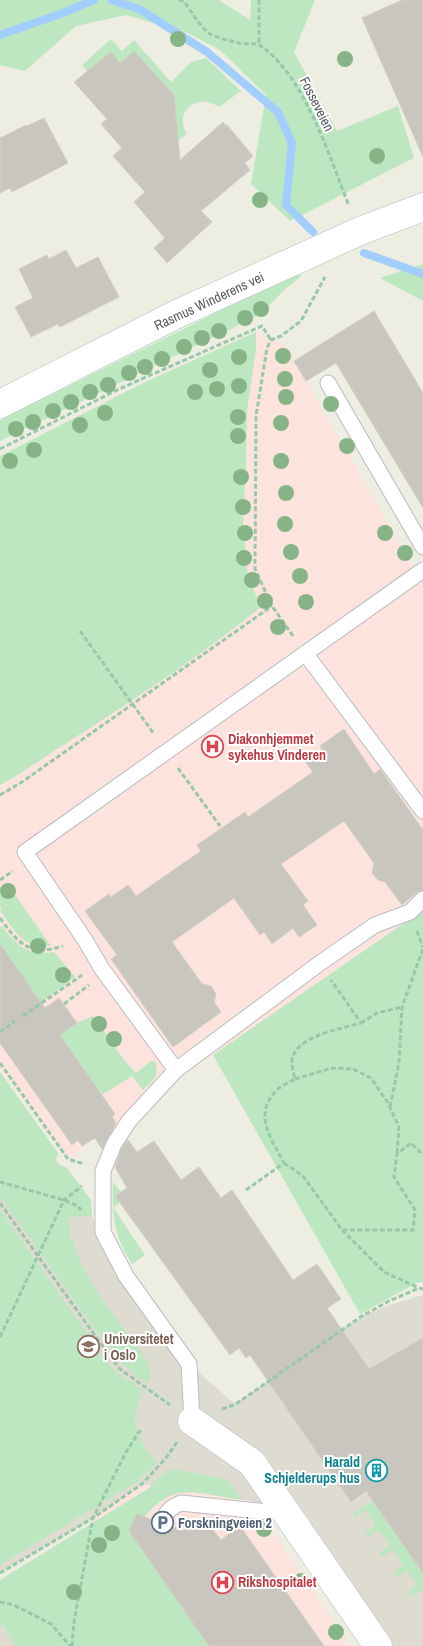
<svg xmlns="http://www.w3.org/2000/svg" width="423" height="1646" font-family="'Archivo Narrow',sans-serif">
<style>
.education{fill:#dedcd1}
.medical{fill:#fce3dd}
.green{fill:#bde7c1}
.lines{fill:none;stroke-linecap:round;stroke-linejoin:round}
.stream{stroke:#a1cdff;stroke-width:8}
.building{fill:#c9c6bf;stroke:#d3cfc0}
.lane-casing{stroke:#babcc2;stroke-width:17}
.street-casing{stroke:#babcc2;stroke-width:29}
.path{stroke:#96c8a9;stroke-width:3;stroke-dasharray:5 2.5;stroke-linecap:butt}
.lane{stroke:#fff;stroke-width:15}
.street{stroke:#fff;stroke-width:28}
.tree{fill:#86b487}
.labels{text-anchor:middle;stroke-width:4;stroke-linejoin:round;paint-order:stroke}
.street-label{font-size:14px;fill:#5a5e64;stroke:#fff}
.health-label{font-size:14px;font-weight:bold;fill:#be3a42;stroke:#fff;text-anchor:start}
.education-label{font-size:14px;font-weight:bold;fill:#785e54;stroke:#fff;text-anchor:start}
.culture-label{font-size:14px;font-weight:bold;fill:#0d838f;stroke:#fff;text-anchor:end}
.service-label{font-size:14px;font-weight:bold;fill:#4e5e75;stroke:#fff;text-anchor:start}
</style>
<rect width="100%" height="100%" fill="#eeede2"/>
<path class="education" d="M0 1081 64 1171 74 1192 103 1232 189 1364 235 1404 362 1316 390 1305 423 1295V1646H378L281 1506 142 1484 93 1518 0 1573Z
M3 1625 15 1646H0V1627Z"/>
<path class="medical" d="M256 332 285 345 423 583V910L178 1079 68 1159 0 1067V456L143 383Z
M142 1484 252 1502 350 1646H182L93 1518Z"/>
<path class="green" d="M0 0H219L250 20 251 0H315L294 52 337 131 398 106 414 158 290 221 251 184 266 95 220 50 190 34 126 15 76 26 25 71 0 65Z
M111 39 122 51 134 40 171 82 191 62 206 58 241 91 219 107C198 92 173 111 187 134L180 139 177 144 113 99 82 65Z
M423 264V301L380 278Z
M298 274 301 275 299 278 284 290 261 314 0 441V420L256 293Z
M256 332V350L247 411 246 467 243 524 248 576 261 607C184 670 97 723 13 778L0 785V456L143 383Z
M10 888 51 946C20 947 17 933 0 911L2 909 0 907V895Z
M423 910V1283L419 1282 360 1314 213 1055Z
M2 926C17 946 27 956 54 952L75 977 41 1002 0 944V927Z
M93 1016 125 1061 136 1073 151 1061H155C160 1075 153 1081 143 1090L132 1076 102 1095 54 1027 66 1031 77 1023Z
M0 1072 58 1153 55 1163 67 1168 91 1200 92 1215 90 1216 68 1217 71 1238 83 1268 99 1295 149 1363 150 1383C132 1381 110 1346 97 1332L0 1196Z
M113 1182 121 1192 115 1196 120 1203 114 1207 115 1210 145 1255 132 1264C114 1236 112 1215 113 1182Z
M0 1210 114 1371 142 1389C141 1396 138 1402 136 1408 131 1429 144 1448 157 1463L135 1483 0 1565Z
M175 1469 224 1479 229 1481 241 1500C202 1494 173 1480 145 1517L137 1514 129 1531 140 1544 209 1646H15L3 1625 0 1627V1580L149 1488C155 1480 165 1470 175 1469Z
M373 1501 423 1573V1593L420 1590 409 1597 407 1593 417 1585 407 1570 396 1577 393 1573 403 1565 393 1550 382 1557 379 1553 390 1545 379 1530 368 1537 365 1533 376 1525 366 1510 355 1518 353 1514Z"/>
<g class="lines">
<path class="stream" d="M111 0 139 9 207 52 278 112 292 143 286 205 313 232
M0 35 63 13 94 0
M364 253 423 274"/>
</g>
<path class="building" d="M402 0H423V157L362 18Z
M134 51 174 95 180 160 223 122 226 126 227 125 253 156 245 163 250 170 201 211 212 222 167 263 154 248 165 238 134 202 145 192 113 156 122 148 101 124 107 119 74 82 111 52 120 63Z
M44 118 68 163 12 192 10 188 0 193V138L26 125 27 126Z
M66 250 76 268 98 257 119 297 60 327 58 324 31 337 15 307 33 298 19 269 47 255 49 259Z
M374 311 423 393V508L336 363 306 381 294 361Z
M344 729 374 774 380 769 423 830V890L417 892 402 905 385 882 378 880 372 873 374 863 344 821 281 864 308 901 303 905 317 925 299 937 293 928 272 944 264 932 260 935 234 898 172 942 202 984 211 986 216 994 214 1002 221 1012 173 1047 111 959 117 955 85 911 109 894 111 897 128 885 136 896 201 851 197 845 245 812 248 817 313 772 305 761 322 749 320 746Z
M0 944 45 1008 59 998 77 1023 60 1035 115 1114 112 1117 116 1123 102 1149 95 1138 82 1146 78 1140 72 1145 0 1043Z
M128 1140 137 1152 154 1141 181 1180 199 1167 221 1198 232 1190 293 1280 317 1264 341 1299 327 1308 369 1369 423 1338V1573L366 1491 351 1502 250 1355 246 1358 239 1348 230 1355 115 1196 127 1188 115 1167 122 1148Z
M137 1514 153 1520 154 1528 163 1532 167 1531 171 1526 183 1531 203 1517 221 1540 240 1526 324 1646H209L129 1531Z"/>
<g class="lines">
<defs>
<path id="lane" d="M328 383 423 547
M305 653 423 811
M176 1070 102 969 85 940 25 852 423 570
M192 1421 189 1364 126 1276 103 1232V1171L114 1144 129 1121 176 1070 320 963 375 925 410 912 423 899
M162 1523C166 1512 170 1507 181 1503L269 1512 281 1506"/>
<path id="street" d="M0 404 177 314 360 231 423 207
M192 1421 252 1463 378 1646"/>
</defs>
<use href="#lane" class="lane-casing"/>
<use href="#street" class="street-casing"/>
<path class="path" d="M179 0 184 1C190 10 201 28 210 34 217 38 231 41 239 43 246 45 256 42 261 46 305 77 330 158 349 206
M259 0V45
M0 449 119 389 262 326 271 340
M80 631 154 734
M293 636 272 606 255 569 256 416 267 348 271 340 281 336 301 321 325 277
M178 768 220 826
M0 795 22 782 272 606
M0 880 13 871
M0 918C18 943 29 957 63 946
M417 931 423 947
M64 1004 89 985
M23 1016 82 975
M361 1023 377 1013 402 1007
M0 1032 15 1021
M0 1063 68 1159 84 1164
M295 1079 332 1068 353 1069 371 1078 388 1103 399 1127 397 1154
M390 1107 399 1063 402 1007 423 949
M284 1163 303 1176 342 1230H413L415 1210 394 1177 397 1154 411 1143 423 1155
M0 1182 64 1200 78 1206 81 1210
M246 1190 284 1163C271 1139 252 1113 278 1089 283 1085 290 1082 295 1079 293 1070 289 1060 295 1052 305 1035 343 1028 361 1023L331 980
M0 1203 109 1355 120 1369 170 1405
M342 1230 384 1272 419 1288
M0 1337 64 1200 82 1186
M222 1409 236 1404 362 1316 389 1301 419 1288 423 1289
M0 1573 93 1518 142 1484 166 1458 177 1442
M0 1602 14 1605 51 1624 70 1646
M72 1646 74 1622 93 1518 126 1452 138 1433 142 1430"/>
<use href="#lane" class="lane"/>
<use href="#street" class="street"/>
</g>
<g class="tree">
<circle cx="178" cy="39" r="8"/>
<circle cx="345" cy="59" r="8"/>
<circle cx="377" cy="156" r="8"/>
<circle cx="260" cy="200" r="8"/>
<circle cx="261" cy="309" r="8"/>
<circle cx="245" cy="318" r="8"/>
<circle cx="219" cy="331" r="8"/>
<circle cx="202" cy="338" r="8"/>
<circle cx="184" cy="347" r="8"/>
<circle cx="283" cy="356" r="8"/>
<circle cx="239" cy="357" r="8"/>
<circle cx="162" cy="359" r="8"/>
<circle cx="145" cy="367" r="8"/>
<circle cx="210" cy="370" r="8"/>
<circle cx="129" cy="373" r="8"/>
<circle cx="285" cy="379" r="8"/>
<circle cx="108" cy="385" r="8"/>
<circle cx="239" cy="386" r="8"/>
<circle cx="217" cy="389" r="8"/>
<circle cx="90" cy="392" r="8"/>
<circle cx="195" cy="392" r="8"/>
<circle cx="286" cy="397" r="8"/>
<circle cx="71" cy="402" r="8"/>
<circle cx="331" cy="404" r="8"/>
<circle cx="53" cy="411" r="8"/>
<circle cx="105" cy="413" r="8"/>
<circle cx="238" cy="417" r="8"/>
<circle cx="33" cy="422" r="8"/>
<circle cx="281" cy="423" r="8"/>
<circle cx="80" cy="425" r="8"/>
<circle cx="16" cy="429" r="8"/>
<circle cx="238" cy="436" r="8"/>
<circle cx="347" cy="446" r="8"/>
<circle cx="34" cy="450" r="8"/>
<circle cx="10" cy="461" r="8"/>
<circle cx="281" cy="461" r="8"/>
<circle cx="241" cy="477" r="8"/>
<circle cx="286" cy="493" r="8"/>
<circle cx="243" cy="507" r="8"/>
<circle cx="285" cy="524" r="8"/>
<circle cx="245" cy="533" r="8"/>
<circle cx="385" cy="533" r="8"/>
<circle cx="291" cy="552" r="8"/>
<circle cx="405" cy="553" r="8"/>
<circle cx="244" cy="558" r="8"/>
<circle cx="300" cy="576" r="8"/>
<circle cx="252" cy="580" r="8"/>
<circle cx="265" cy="601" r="8"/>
<circle cx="306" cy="602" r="8"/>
<circle cx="278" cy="627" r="8"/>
<circle cx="8" cy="891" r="8"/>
<circle cx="38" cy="946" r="8"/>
<circle cx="63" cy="975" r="8"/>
<circle cx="99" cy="1024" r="8"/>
<circle cx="114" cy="1039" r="8"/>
<circle cx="264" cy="1529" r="8"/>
<circle cx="112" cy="1533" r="8"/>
<circle cx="99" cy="1545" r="8"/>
<circle cx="301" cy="1581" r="8"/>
<circle cx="74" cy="1592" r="8"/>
<circle cx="336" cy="1632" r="8"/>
</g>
<defs>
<symbol id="hospital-ring" viewBox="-11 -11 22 22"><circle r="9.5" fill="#fff" stroke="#e0444e" stroke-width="1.5"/><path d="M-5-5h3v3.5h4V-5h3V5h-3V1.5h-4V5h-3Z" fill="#e0444e"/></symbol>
<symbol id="university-ring" viewBox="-11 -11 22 22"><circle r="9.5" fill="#fff" stroke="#8d6e63" stroke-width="1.5"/><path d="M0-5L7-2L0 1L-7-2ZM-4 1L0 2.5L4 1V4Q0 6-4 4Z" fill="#8d6e63"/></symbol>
<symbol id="building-ring" viewBox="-11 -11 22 22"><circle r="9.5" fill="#fff" stroke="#0f9aa8" stroke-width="1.5"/><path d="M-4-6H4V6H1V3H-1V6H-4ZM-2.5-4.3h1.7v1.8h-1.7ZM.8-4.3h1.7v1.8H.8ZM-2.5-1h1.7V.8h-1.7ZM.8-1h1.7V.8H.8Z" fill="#0f9aa8"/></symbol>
<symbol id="parking-ring" viewBox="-11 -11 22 22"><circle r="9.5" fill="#fff" stroke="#5c6f8a" stroke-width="1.5"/><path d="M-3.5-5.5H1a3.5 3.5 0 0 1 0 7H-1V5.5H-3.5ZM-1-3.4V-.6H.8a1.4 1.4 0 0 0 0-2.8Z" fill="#5c6f8a"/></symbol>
</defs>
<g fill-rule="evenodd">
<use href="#hospital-ring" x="200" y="734" width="25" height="25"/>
<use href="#university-ring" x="76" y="1334" width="25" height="25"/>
<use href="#building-ring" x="364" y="1458" width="25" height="25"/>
<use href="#parking-ring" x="150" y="1510" width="25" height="25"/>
<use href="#hospital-ring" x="210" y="1570" width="25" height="25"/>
</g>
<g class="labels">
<g class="street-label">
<text transform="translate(317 104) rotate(63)" y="5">Fosseveien</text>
<text transform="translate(209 301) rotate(-25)" y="5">Rasmus Winderens vei</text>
</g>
<g class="health-label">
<text x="228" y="744">Diakonhjemmet<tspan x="228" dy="16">sykehus Vinderen</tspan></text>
<text x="238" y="1587">Rikshospitalet</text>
</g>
<g class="education-label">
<text x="104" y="1344">Universitetet<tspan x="104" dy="16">i Oslo</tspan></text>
</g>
<g class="culture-label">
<text x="360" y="1467">Harald<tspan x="360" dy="16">Schjelderups hus</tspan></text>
</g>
<g class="service-label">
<text x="178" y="1528">Forskningveien 2</text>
</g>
</g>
</svg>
